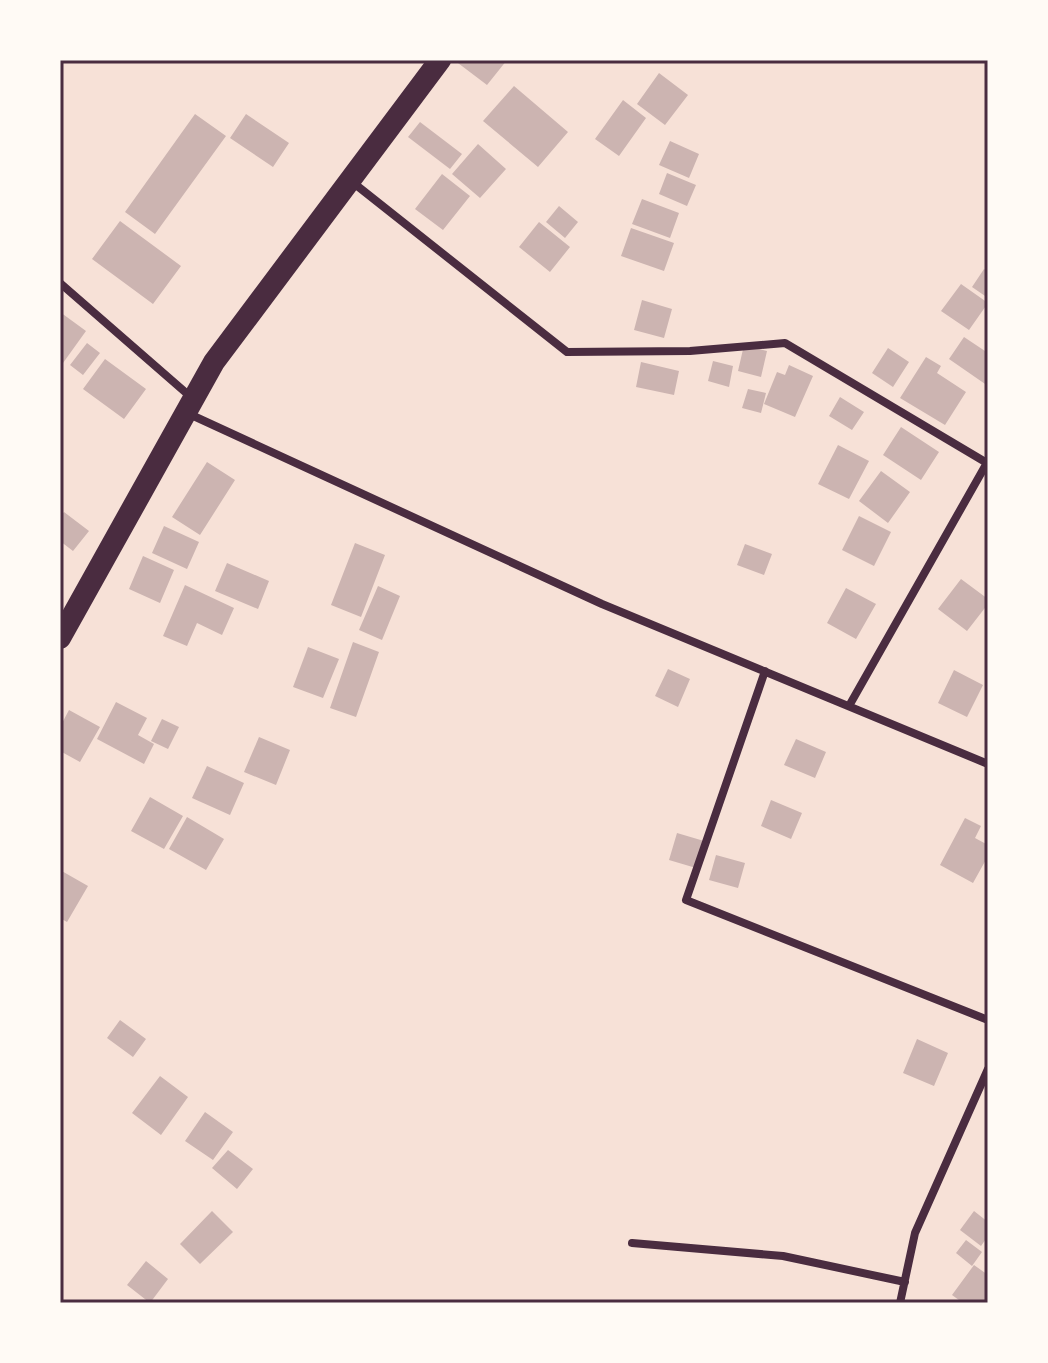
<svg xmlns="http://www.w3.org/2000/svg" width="1048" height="1363" font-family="'Archivo Narrow',sans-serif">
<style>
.building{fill:#ccb4b1}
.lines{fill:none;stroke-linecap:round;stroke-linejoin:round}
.minor{stroke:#4a2c40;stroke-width:8}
.trunk{stroke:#4a2c40;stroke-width:22}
.neatline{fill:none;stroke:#4a2c40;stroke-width:3}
</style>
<rect width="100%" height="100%" fill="#f7e1d7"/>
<path class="building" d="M454 60H507L487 85Z
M659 73 688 95 665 125 637 104Z
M514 86 568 132 538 167 483 121Z
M623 100 646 118 619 156 595 139Z
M195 114 226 136 155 234 125 212Z
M246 114 289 143 273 167 230 138Z
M420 122 462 154 450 169 408 137Z
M670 141 699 154 689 178 659 165Z
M478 144 506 169 480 198 452 174Z
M667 173 696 185 687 206 659 194Z
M442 174 470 196 443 230 415 209Z
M642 199 679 213 670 238 632 224Z
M559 206 578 222 565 238 546 222Z
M120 221 181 266 153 304 92 259Z
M539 222 570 247 550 272 519 247Z
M631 228 674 243 664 271 621 256Z
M984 269 988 272V298L972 287Z
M961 284 988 303 969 330 941 311Z
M642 300 672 309 664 338 634 330Z
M60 312 86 331 63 363 60 360Z
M964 337 988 353V386L949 359Z
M87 343 100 353 83 375 70 365Z
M744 345 767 351 761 377 738 371Z
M888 348 909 362 893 387 872 373Z
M926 357 941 366 937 373 966 392 945 425 900 398Z
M105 359 146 389 124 419 83 389Z
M713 361 733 366 729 387 708 381Z
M641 362 679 371 674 395 636 387Z
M789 365 813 376 795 417 764 404 777 372 785 375Z
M748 389 766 393 761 413 742 408Z
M840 397 864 412 852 430 829 416Z
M901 427 939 452 921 480 883 455Z
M838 445 869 461 849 499 818 484Z
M207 462 235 480 200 535 172 517Z
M881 471 910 492 888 523 859 501Z
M64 512 89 531 73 551 60 541V517Z
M859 516 891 532 874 566 842 550Z
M164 526 199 542 187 569 152 553Z
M355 543 385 555 361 617 331 605Z
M745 544 772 554 764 575 737 565Z
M143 556 174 570 160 603 129 589Z
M227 563 269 581 258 609 215 591Z
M961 579 988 599V604L967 631 938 609Z
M185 585 234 608 222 635 197 623 187 646 163 636Z
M378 586 400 596 382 640 359 630Z
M846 588 876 604 856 639 827 623Z
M353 642 379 652 356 717 330 708Z
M308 647 339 659 323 698 293 687Z
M668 669 690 679 678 707 655 696Z
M954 670 983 685 967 717 938 703Z
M116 702 147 718 138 735 154 744 144 764 97 739Z
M69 710 100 727 80 762 60 751V727Z
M162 719 179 727 168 749 151 741Z
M259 737 290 750 276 785 244 772Z
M796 739 826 752 815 778 784 765Z
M207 766 244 783 230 815 192 798Z
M150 797 183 816 164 849 131 831Z
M771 800 802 813 791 839 761 826Z
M187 817 224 839 206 870 169 849Z
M965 818 981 826 975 838 988 845V856L973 883 940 865Z
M677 833 704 841 696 868 669 860Z
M716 855 745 863 738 888 709 880Z
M60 870 88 886 67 922 60 918Z
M120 1020 146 1039 133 1057 107 1038Z
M917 1039 948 1053 934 1086 903 1073Z
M160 1076 188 1097 161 1135 132 1113Z
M205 1112 233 1132 213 1160 185 1141Z
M228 1150 253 1169 237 1189 212 1168Z
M212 1211 233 1232 200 1264 180 1244Z
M974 1211 988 1222V1236L981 1246 960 1230Z
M966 1240 982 1252 972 1266 956 1253Z
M146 1261 168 1279 150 1303 127 1285Z
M974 1265 988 1275V1303H963L952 1295Z"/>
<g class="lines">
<path class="minor" d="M351 181 567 352 690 351 785 343 987 463
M60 283 192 398
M187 413 602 604 988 764
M765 671 686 900 988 1020
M849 706 988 461
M632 1243 783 1256 905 1282
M900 1303 915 1233 988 1069"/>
<path class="trunk" d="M60 638 214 362 440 60"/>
</g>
<rect width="1048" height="1363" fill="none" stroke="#fffaf5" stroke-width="124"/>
<rect x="62" y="62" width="924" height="1239" class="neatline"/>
</svg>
